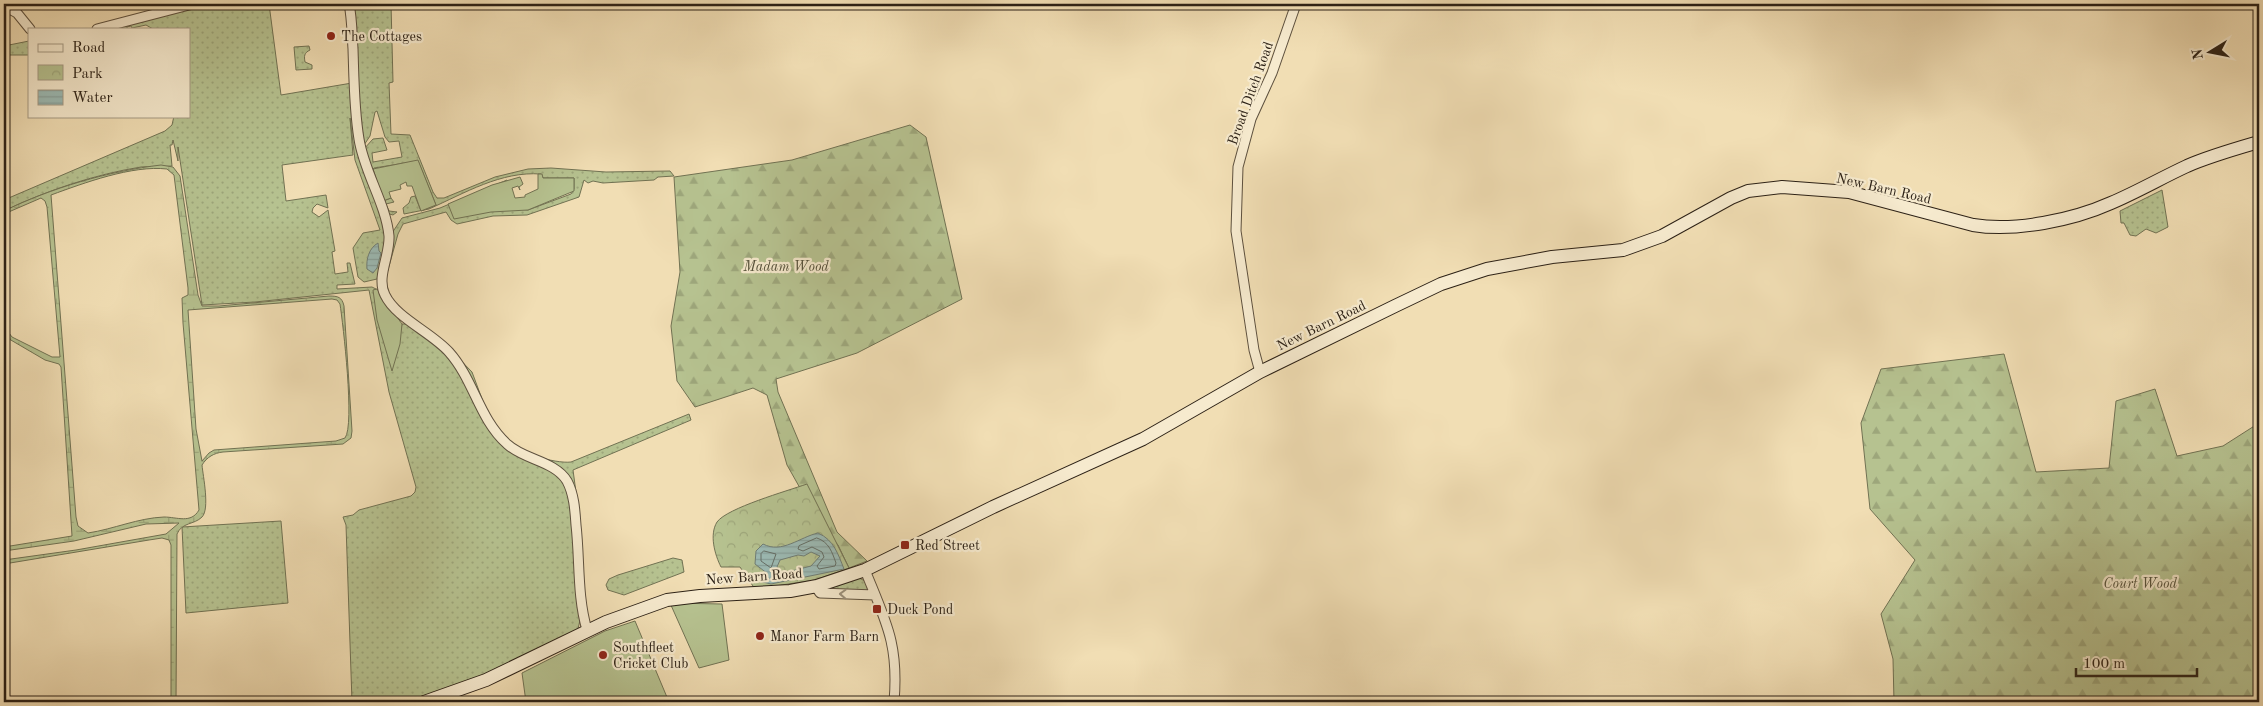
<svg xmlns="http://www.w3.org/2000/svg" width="2263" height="706" font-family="'Old Standard TT',serif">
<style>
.grass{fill:url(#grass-dots);stroke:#717253}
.forest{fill:url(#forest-firs);stroke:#717253}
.wetland{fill:url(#wetland-marsh);stroke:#717253;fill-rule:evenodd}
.park{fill:url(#park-crowns);stroke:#717253}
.garden{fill:#b6c290;stroke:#717253}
.water{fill:url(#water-rules);stroke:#6f7d75;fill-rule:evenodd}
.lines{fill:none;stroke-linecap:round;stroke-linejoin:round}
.shore{stroke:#646e66;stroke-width:1}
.street-casing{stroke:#5d503e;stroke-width:11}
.secondary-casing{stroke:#2c2116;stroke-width:14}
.street{stroke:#f6eace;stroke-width:9}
.secondary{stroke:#f6eace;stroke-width:12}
.oneway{stroke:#9b907b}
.poi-dot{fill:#8f2418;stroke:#f6eace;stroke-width:2}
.labels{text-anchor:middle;stroke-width:4.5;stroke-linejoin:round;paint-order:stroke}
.poi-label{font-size:14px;fill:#2c2116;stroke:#f6eace;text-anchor:start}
.street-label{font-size:14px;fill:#2c2116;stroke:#f6eace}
.park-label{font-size:14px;font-style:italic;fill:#55513b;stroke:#f6eace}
</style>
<defs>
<pattern id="grass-dots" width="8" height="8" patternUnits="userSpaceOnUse" patternTransform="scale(1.25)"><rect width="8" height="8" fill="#b6c290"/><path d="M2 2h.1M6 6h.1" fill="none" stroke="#9da67b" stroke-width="1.8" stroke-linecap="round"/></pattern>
<pattern id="forest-firs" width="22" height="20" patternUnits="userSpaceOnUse" patternTransform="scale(1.25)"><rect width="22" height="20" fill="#b6c290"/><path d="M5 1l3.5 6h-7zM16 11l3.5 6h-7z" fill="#9da67b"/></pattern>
<pattern id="wetland-marsh" width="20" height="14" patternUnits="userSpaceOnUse" patternTransform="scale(1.25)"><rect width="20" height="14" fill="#b6c290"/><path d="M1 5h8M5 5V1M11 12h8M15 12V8" fill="none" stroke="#9da67b"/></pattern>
<pattern id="park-crowns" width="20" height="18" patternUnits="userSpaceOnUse" patternTransform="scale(1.25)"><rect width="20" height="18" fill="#b6c290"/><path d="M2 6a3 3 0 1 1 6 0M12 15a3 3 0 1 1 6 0" fill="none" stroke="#9da67b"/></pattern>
<pattern id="water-rules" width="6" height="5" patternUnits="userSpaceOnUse" patternTransform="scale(1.25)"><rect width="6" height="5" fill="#9cbbb5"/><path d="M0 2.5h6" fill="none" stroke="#87a09b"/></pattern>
</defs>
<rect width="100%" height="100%" fill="#f1deb4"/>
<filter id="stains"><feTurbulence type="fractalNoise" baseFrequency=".004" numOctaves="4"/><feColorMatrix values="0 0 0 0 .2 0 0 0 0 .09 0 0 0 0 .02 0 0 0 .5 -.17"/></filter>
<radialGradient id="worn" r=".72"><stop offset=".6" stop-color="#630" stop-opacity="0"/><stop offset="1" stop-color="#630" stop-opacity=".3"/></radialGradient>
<path class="grass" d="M195 4H269L281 95 352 83C353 95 352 107 355 118 362 159 403 242 377 279L364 282 358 277 353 248 363 233 380 230 355 160 350 118 353 155 282 165 286 201 326 195 328 208 317 204 313 208 312 212 319 217 328 210 335 251 332 252 335 274 348 272 347 263H350L355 284 337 285V289L372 287 378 290 399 318 397 320 394 316 379 320 383 334 396 356 402 324H412L454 361 496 434 558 474 568 491 577 566 580 620 578 629C525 656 471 690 413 702 393 706 371 701 352 702L346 525 343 517 353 515 359 510 411 496 415 492 416 487 389 392 369 290 255 302 202 305 178 147V161L173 140 172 145H170L172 166C162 167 152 166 141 167 96 174 45 191 4 211V200L165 131 172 125 174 116H189V29H153L146 25 132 28 131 26 127 27V29H105Z
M352 4H391L393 82 389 83 391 134 410 135 433 192 437 198H444L495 177 528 169 551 168 606 172 670 171 674 176 658 177 654 180 603 183 593 181 588 183 584 180 579 197 527 215 493 216 457 224 451 220 446 212 403 224 398 234 386 277V292L402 312 438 337 472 372 488 415 500 432 506 436C510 452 556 464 571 462L689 414 691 420 573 470 578 507 563 471 556 466 525 455 509 445 496 430 484 411 471 378 463 367 435 337 398 310 387 297 383 279 390 253 392 233 402 218 440 208 507 180 508 187 484 194 477 200 476 207 495 206 499 210 508 208 528 210 571 194 574 189V178H543L541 174C501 171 465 193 429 209L404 214 403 208 409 203 411 197 415 196 421 211 436 205 418 161 374 168 372 172 383 201 391 198 394 202 386 204 389 211 397 212 393 215 386 213 377 193 363 150 373 139 383 138 387 150 372 153 373 162 402 157 399 141 389 142 385 137 377 111 375 112 370 136 364 145 361 144 358 117Z
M29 41V55H4V46Z
M309 46 310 50C304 53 304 56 305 62L312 65V69L296 70 294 47Z
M2162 190 2168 227 2156 233 2146 229 2136 236 2130 235 2124 223H2121L2120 211Z
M281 521 288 603 186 613 182 527Z
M673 558 682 560 684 572 624 595 608 590 606 585 609 579 618 575Z
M859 578 865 581 869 591 823 589Z"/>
<path class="forest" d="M910 125 926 137 962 299 857 353 776 379 778 392 837 532 867 561 849 568 838 545 822 527 787 465 767 395 753 388 695 407 677 381 671 326 680 272 674 177 792 160Z
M2004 354 2036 472 2109 468 2116 401 2155 389 2177 456 2223 446 2259 423V702H1894L1893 659 1881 614 1915 560 1870 509 1861 423 1881 369Z"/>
<path class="wetland" d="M161 165 173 167 180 176 198 295 202 306H219L329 296C338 296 342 297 344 306L352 431 351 438 343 444 223 452C214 453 207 457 202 465 203 476 210 509 202 517 194 525 182 522 177 534L176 702H171V545L169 540 162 538 149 540 4 564V560L76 550 166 534 179 523 146 524 74 541 4 551V547L72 536 61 367 59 364 45 360 4 336V331L9 333 12 337 52 357H60L47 207 45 201 41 198 4 214V211C51 188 109 171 161 165ZM167 169 174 175 188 288V295L182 298 183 323 199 510C191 524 177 517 164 517 138 518 114 529 88 533L78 526 76 517 51 195C84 183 132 165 167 169ZM332 299 337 300 340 304C343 324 355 425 345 438L336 441 214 450 209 453 202 461 196 429 188 310Z"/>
<path class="park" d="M807 484 849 568 815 580 755 589 740 567H721C715 555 709 535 717 522 727 508 787 491 807 484Z"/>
<path class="garden" d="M418 160 436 205 421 211 412 186H407L406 182 400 185 401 189 389 192 391 198 383 201 373 169Z
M538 174H542L543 178H574V191L528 210 491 212 454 219 448 204 492 185 520 177 523 184 519 187 520 190 518 186 512 188 515 198 525 197V195L538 189Z
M377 289 402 324 400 344 392 371 377 320 373 290Z
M670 603 722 604 729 660 699 668Z
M635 621 669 702H526L522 673 605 631Z"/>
<path class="water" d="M378 243 379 251 381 253 377 268 373 273 367 269C366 259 369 248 378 243Z
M818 533C834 540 838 554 844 569L771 584 759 581V577L768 574 755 564 756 551 763 544C782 554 800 537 818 533ZM811 552 820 556 811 566 780 574 777 567 780 560 798 555 804 556Z"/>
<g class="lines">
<path class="shore" d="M817 538C829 542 832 552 836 563L835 566 819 569 817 566 824 557 822 552 812 547 803 551 798 549 799 546Z
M764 551 776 554 771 568 761 561V554Z"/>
<defs>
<path id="street" d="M349 4C352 18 352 34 353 49 354 79 354 109 359 139 364 172 386 204 389 236 390 256 376 277 385 295 396 318 431 332 449 352 474 380 479 419 507 444 524 460 555 461 567 481 574 494 575 510 576 525 580 560 577 596 587 630
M4 6 17 13 30 29
M97 29 193 4
M1260 372 1254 350 1236 231 1238 167 1251 119 1272 73 1296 4
M865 570C886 622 899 644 894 702
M815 586 820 593 875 595"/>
<path id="secondary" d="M424 702 486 680 606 622 667 600 700 596 790 591 817 586 865 570 993 507 1143 439 1260 372 1395 306 1441 284 1487 269 1552 257 1623 250 1662 236 1731 198 1748 191 1782 187 1849 192 1973 225C2015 232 2073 220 2111 203 2137 192 2161 178 2187 166 2210 156 2235 149 2259 142"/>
</defs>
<use href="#street" class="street-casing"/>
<use href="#secondary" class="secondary-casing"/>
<use href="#street" class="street"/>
<use href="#secondary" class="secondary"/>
</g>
<defs><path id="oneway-chevron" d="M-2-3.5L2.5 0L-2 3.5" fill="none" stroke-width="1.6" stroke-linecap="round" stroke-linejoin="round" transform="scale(1.25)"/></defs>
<use class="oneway" href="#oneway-chevron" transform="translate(843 594) rotate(-178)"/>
<g class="poi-dot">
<circle cx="331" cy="36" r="5"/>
<rect x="900" y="540" width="10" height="10" rx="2.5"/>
<rect x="872" y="604" width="10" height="10" rx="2.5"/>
<circle cx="760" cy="636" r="5"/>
<circle cx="603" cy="655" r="5"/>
</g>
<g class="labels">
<g class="poi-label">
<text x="341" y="41">The Cottages</text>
<text x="915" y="550">Red Street</text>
<text x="887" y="614">Duck Pond</text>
<text x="770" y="641">Manor Farm Barn</text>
<text x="613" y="652">Southfleet<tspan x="613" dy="16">Cricket Club</tspan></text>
</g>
<g class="street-label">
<text transform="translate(1250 93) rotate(-70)" y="5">Broad Ditch Road</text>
<text transform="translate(1884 188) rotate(13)" y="5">New Barn Road</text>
<text transform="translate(1321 325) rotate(-26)" y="5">New Barn Road</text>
<text transform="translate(754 576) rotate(-4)" y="5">New Barn Road</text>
</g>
<g class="park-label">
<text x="786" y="271">Madam Wood</text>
<text x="2140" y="588">Court Wood</text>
</g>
</g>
<rect width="2263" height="706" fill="none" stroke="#f1deb4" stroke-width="20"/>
<rect x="5" y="5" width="2253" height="696" fill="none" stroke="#2c2116" stroke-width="2.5"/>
<rect x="10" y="10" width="2243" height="686" fill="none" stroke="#2c2116"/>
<rect x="28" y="28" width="162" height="90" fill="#f6eace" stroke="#a59a84"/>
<rect x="38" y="44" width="25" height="8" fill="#f6eace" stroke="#a59a84"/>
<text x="72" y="52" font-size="15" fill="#2c2116">Road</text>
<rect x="38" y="65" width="25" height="15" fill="url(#park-crowns)" stroke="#a59a84"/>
<text x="72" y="78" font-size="15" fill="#2c2116">Park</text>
<rect x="38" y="90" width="25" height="15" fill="url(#water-rules)" stroke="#a59a84"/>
<text x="72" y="102" font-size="15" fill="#2c2116">Water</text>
<g transform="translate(2210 52) rotate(260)" stroke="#f6eace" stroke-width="4" paint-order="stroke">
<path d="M0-4L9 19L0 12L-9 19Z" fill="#2c2116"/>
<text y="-8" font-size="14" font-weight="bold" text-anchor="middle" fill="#2c2116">N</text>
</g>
<path d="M2076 668v8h121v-8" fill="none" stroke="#2c2116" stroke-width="2.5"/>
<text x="2083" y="668" font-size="15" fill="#2c2116" stroke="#f6eace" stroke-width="4" paint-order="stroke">100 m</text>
<rect width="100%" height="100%" filter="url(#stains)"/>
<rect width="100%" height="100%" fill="url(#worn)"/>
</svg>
